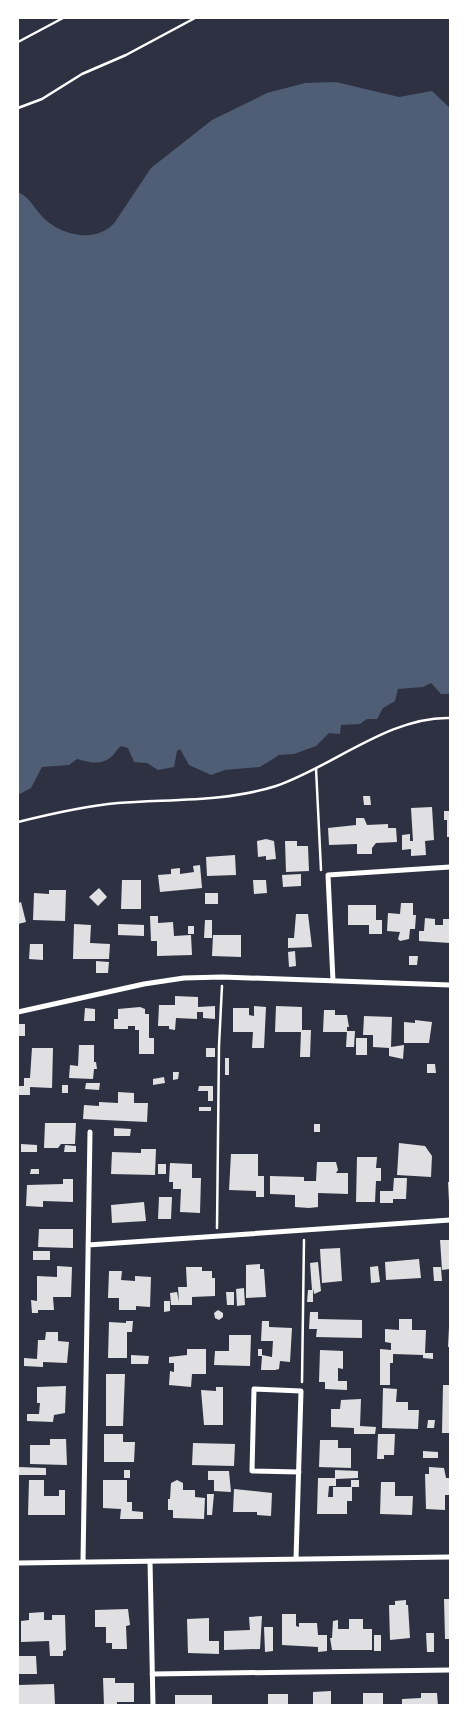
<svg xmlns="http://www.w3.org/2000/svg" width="468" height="1723" font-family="Bitter,serif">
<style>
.water{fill:#4f5d75}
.building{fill:#e0e0e3}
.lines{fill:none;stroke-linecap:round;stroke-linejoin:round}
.path{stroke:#fff;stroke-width:2.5}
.minor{stroke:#fff;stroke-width:5}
</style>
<rect width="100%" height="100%" fill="#2d3142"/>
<path class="water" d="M336 82 399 97 432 91 450 108V694H441L431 683 423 687 398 689 395 701 383 708 377 719H367L360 724 341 725 340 734 329 733 316 746 294 754 279 755 260 767 225 770 211 775 189 765 180 749 177 751 174 767 158 770 147 763 134 762 128 748 121 746C117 749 115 754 111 757 101 766 88 762 77 759L69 765 42 767 31 788 18 795V192C32 198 36 213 48 222 67 237 99 242 115 222L151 168 212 120 267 93 305 83Z"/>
<path class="building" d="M363 796H370L371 805H364Z
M432 807 434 840 425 841 426 855 411 856V849L402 850V835L410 834V841H413L411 808Z
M444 811H450V837H447V820H444Z
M356 818H364L367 825 388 824V828H396L397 842 376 843 372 848V854H357V844L329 845 328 828 356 825Z
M266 839 274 841 276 859 266 860V856L258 857 257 841Z
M285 841H297V846H308L309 871 286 872Z
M235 855 236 875 207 876 206 857Z
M200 865 202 888 160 892 158 875 171 874V869L180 868V874L194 872 193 866Z
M301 874V886L283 887 282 875Z
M122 880H141V909H121Z
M253 880H266L267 893 254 894Z
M99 888 107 897 98 906 89 897Z
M49 890H66L65 921 33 920 34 893 49 894Z
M205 893H218V904H205Z
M21 902 26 922 18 924V903Z
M401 903H413V915H416L415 929H410L409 939 400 941 398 939 400 932 387 931 388 913 400 914Z
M348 905H376V920H382V934H369V925H348Z
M296 914H308L312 947 288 948V938H294Z
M150 916H158V923L173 922 174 936 191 935 192 955 157 956V941H151Z
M425 918 435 919V925H443V919H450V943L419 941V931H424Z
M205 920H212V938H204Z
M74 924 91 925 90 943 110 944 109 959H73Z
M118 924 144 925V936L118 935Z
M188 926H194V934H188Z
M213 935H241V957L212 956Z
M30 944H43V960L29 959Z
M295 951 296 966 289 967 288 952Z
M409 956H418L417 965H409Z
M96 961 109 962 108 973H96Z
M175 996 198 997V1007L215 1006V1019L203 1018V1012H197V1019L176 1018 175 1030 169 1029V1026H158L159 1005H175Z
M254 1006 266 1007 264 1048H252L253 1032H233V1008H249V1015L254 1016Z
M276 1006 302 1007V1030H311L310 1057H300L301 1032H275Z
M140 1007 145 1009V1014H149V1038H154V1054H139V1030H135V1026H128V1029H114V1019H118V1009Z
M85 1008 95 1009V1021H84Z
M324 1010H335V1015H347L349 1027H347V1032H323Z
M364 1016 392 1017 391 1047 404 1045 403 1059 389 1056V1048L373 1047V1035H363Z
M415 1020 432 1022 429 1043H404V1022L415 1023Z
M18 1024H25V1036H18Z
M347 1031H355L354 1047H346Z
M356 1038H367V1055H356Z
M79 1045H94V1062H96L97 1069H94L93 1079 69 1078 70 1065 78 1066Z
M32 1048H53L52 1088 30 1087V1095H18V1086H24V1078H30Z
M206 1048H215V1057H206Z
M225 1058H229V1075H225Z
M427 1064H435L436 1073H427Z
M173 1072H179L178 1079 173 1080Z
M164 1077 165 1083 153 1085V1079Z
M86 1083H100L99 1090 85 1089Z
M62 1085H68V1093H62Z
M199 1086H213V1101H208V1091H198Z
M118 1092 134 1093V1103H148L147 1122 83 1119 84 1105 99 1106V1102L118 1103Z
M199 1107H211V1111H199Z
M45 1123H76L75 1144H61L58 1148H44Z
M314 1124H320V1132H314Z
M114 1128 131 1129 130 1136H114Z
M399 1143 425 1146 432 1156 431 1177 397 1175Z
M21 1144 37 1145V1152H21Z
M65 1145 76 1146V1152H64Z
M141 1149H156L155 1175 111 1174 112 1152 141 1153Z
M231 1154H258V1176H264V1197H256V1191L229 1190Z
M357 1157H377L376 1168H381V1181H376L375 1202H356Z
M317 1162H336L338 1170 336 1173H348V1194L318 1193V1207L309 1208 295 1207V1195L270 1194V1176L304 1177V1181H316Z
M170 1163 192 1164V1178H201L200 1213 180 1212 181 1189H173V1182H169Z
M158 1164H166V1174H158Z
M31 1169H39V1174H30Z
M394 1178H407L406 1199H393V1203H380V1191H393Z
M63 1179H73V1202L43 1201V1207L26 1206 27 1185 63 1184Z
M448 1182H450V1202H449Z
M159 1197H172L171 1219H158Z
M144 1202 146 1221 112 1223 111 1205Z
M39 1229H73V1248L38 1247Z
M440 1240H450V1269L442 1270Z
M340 1248 342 1281 322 1283 320 1249Z
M33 1251H50V1260H33Z
M419 1259 421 1278 386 1280 385 1262Z
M318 1262 321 1291 314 1294 313 1288V1302H307L308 1290H312L310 1263Z
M260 1264V1269H264L266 1297 246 1298V1265Z
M57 1266 72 1267 71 1297H53L54 1310H38V1313H32L31 1300 37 1301V1276L57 1277Z
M378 1266 380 1282 371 1283 370 1267Z
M186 1267H202V1271H212V1278H215V1296L192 1297V1305H171L170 1293 177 1292 179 1302 178 1287H187Z
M433 1267H441L442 1281H434Z
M109 1271H122L121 1280 135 1281V1276L151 1277 150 1307 136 1306V1310H119V1298H108Z
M244 1288 245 1305 237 1306 236 1289Z
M226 1292H234V1305H227Z
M164 1301H170V1311L164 1312Z
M218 1310 223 1313V1317L219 1320 215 1318 214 1313Z
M310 1312H318V1319L362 1320V1338L316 1337 317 1329H309Z
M399 1319H412V1330H426L425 1353H433V1359L423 1358V1355L393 1354V1363H390V1385H380V1349L391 1350V1343L385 1342V1329L399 1330Z
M126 1321H133L132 1332H127V1358H108L109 1322 126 1323Z
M262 1321H269V1327L292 1328 290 1362 280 1361 279 1369 275 1370H261L262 1356H258V1349H262V1355L272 1357 273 1341H261Z
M449 1327H450V1347H448Z
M46 1332H58V1341L69 1342 67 1363 43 1362V1367L24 1366V1358L37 1359 38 1340H45Z
M229 1335H251L250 1366 214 1365 215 1351H229Z
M187 1349H206V1374H192L191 1387 169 1385 170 1371 174 1372V1363H169V1357L187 1355Z
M320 1350 343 1351V1369L338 1368V1381H347V1390L325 1389V1382H319Z
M131 1355 149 1356 148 1364H131Z
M106 1374H125L123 1426H106Z
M443 1385H450V1433H442Z
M66 1386 65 1413 54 1415 53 1422 27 1421V1414H39L40 1403H37V1387Z
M216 1387H223V1425H204L201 1390 216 1391Z
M383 1388 397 1389 396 1402H408V1410H419L418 1429 382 1428Z
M361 1399 360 1426 376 1427 375 1434H354V1428L331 1427V1409H340L341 1400Z
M428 1420H435L434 1428H427Z
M104 1434H123V1442H135L134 1462H104Z
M378 1434H395L394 1455H384V1459H377Z
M50 1439H66L67 1465 30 1464V1445H50Z
M320 1440H338V1448H351V1468L319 1467Z
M193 1443 235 1444 234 1466 192 1465Z
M423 1451 438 1452V1458H423Z
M18 1467 46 1468V1475H18Z
M429 1467 444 1468 446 1478H450V1495H445V1510L426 1509 425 1474H429Z
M124 1470H130V1478H124Z
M335 1470 358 1471V1478L336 1479V1486H329L328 1497H333V1487H352V1501H347V1514H317L318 1478H335Z
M208 1471H229L231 1492 214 1491V1480H208Z
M29 1480H44V1496H59V1490H65V1515H28Z
M103 1480H127V1502H132V1511L143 1512V1519H120L121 1509 103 1508Z
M177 1480 183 1483V1490H195V1497L205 1498 204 1519 173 1518V1510H168V1499H170L171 1483Z
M351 1480H359V1487H351Z
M381 1482H395V1496H413L412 1515 380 1514Z
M234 1489 272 1493 271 1516 257 1515V1512H233Z
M207 1494H214L212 1515H207Z
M444 1599H450V1639H445Z
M406 1600V1605H408L410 1638 390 1640 389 1605H395V1601Z
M128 1609 130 1625 126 1626 127 1649H112V1643H106V1627H95V1610Z
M44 1612V1620H52V1615H65L66 1650 63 1651V1656H50L49 1641 21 1642V1621L29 1620V1613Z
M282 1614H296V1626L299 1627V1623H317L318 1635H327V1651L318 1652V1647L282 1645Z
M262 1616 260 1649 224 1650V1631L250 1630 249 1617Z
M209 1618V1641H219V1654L188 1653 187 1619Z
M349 1619H363V1629H372V1650H332L330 1638H332L333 1621 338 1620V1629H349Z
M264 1627H273V1651L265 1652Z
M426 1633H434V1652H427Z
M374 1635H381V1651H374Z
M19 1656H36L37 1674H19Z
M103 1678H115V1683H134V1702H117V1706H104Z
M54 1684 55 1705 18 1706V1685Z
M331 1691V1706H313V1692Z
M363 1693H383V1706H363Z
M421 1693H437L438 1706H402V1699L421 1698Z
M268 1694H288V1706H268Z
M175 1695H212V1706H175Z"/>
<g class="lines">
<path class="path" d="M18 42 63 18
M18 108 42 99 82 74 126 55 195 18
M316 768 321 870
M18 822C50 814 85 806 118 803 170 799 226 802 276 786 332 767 390 716 450 718
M217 1228 219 1046 222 986
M302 1382 304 1240"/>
<path class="minor" d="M333 981 328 875 450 867
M18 1012 144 984 184 978 222 977 450 985
M88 1245 450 1220
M296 1559 301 1391 254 1389 252 1471 299 1472
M150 1561 153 1706
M83 1562 90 1132
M18 1563 450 1557
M152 1674 450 1670"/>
</g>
<rect width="468" height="1723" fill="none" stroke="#ffffff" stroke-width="38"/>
</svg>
